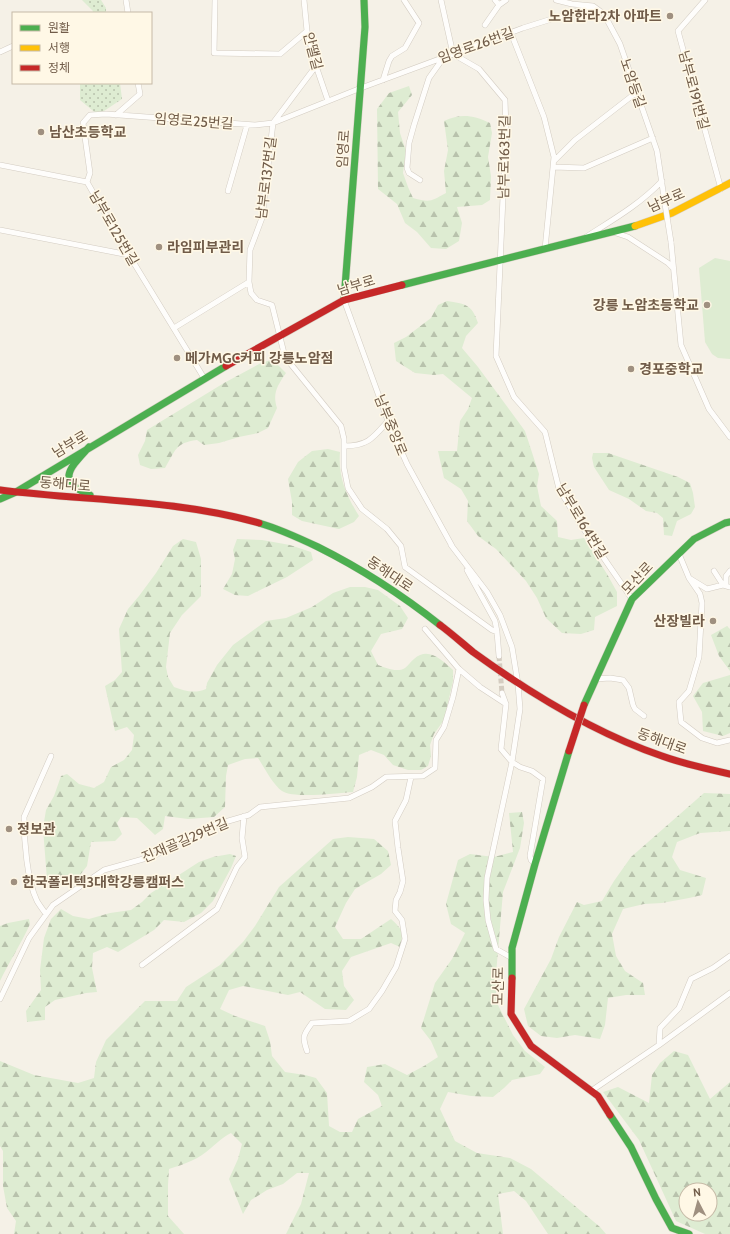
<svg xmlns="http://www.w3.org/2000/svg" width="730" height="1234" font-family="Cabin,'Noto Sans KR',sans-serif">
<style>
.forest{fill:url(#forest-firs);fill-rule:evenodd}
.park{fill:url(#park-dots)}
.pitch{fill:#deecd2}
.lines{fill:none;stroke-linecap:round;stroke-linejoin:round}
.street-tunnel{stroke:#d4ccc0;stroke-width:5;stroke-dasharray:5 2.5;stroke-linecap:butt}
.street-casing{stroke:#d3ccc2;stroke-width:6}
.fast-casing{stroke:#d6cec3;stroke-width:8}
.slow-casing{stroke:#d6cec3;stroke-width:8}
.jam-casing{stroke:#d6cec3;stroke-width:8}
.street{stroke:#fefdfb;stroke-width:5}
.fast{stroke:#4caf50;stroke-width:7}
.slow{stroke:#ffc107;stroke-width:7}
.jam{stroke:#c62828;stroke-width:7}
.street-bridge-casing{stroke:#d3ccc2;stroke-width:6;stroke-linecap:butt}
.jam-bridge-casing{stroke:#d6cec3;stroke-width:8;stroke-linecap:butt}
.street-bridge{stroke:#fefdfb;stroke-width:5}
.jam-bridge{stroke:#c62828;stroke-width:7}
.poi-dot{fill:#9f9080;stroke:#fff8e6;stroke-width:1.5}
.labels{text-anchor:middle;stroke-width:3;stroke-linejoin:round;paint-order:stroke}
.poi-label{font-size:14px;font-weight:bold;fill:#715c49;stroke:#fff8e6;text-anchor:start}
.street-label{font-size:14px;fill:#715c49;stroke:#fff8e6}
</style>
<defs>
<pattern id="forest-firs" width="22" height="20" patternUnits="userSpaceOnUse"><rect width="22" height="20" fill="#deecd2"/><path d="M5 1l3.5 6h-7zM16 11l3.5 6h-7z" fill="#b8c2ac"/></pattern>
<pattern id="park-dots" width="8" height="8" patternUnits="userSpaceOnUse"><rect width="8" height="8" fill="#deecd2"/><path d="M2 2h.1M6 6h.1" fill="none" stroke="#b8c2ac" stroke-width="1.8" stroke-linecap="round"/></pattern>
</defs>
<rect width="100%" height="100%" fill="#f5f1e7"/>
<path class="forest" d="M409 86 412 95 398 112 400 133 406 151 403 173 408 187 413 198C431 203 431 201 446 193L444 171 448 150 444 121C461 113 473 115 490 123L492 133 488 157 491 176 490 200 482 205 457 207 462 223 459 241 446 249 431 248 417 232 405 223 397 204 378 189 377 109 389 93Z
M447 301C465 304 472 304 478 323L466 336 462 348 478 367 525 431 539 474 537 486 541 506 557 521 558 537 571 540 584 538 607 574 617 592V606L595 617 594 630 581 634 562 633 546 618 537 598 526 581 496 549 478 536 467 521 468 501 461 489 444 478 438 451H457L460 421 468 409 472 398 443 374 434 375 415 373 396 361 394 343 406 337 431 318 438 305Z
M271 360 279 366 286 373C278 385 272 393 277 408L268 428 258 433 239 437 219 443 204 445 197 440C175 443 176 450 165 468L151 469 140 465 138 455 145 441 147 430 224 383 261 363Z
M328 449 340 452C338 477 346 495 359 516L354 522 339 529 302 521 292 515V502L288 479 298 462 312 451Z
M593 453H608L678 477 690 483 693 493 695 507 691 514 677 521 672 536 664 535 663 518 657 513 646 511 629 499 609 490 594 467 592 458Z
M183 539 196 542 201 559V596L182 615 170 633 166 667 168 677 174 687C185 691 194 694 206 689L207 683 217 665 233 645 266 621 286 618 312 607 333 593 350 587H365L378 590 400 606 408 618 402 629 381 634 371 651 378 665C386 668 397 673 405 668 408 666 411 661 414 659 428 646 442 660 453 670V681L444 720 434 734 430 745 431 756 428 766 421 770H408L393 765 384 755 371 750 359 755 357 777 353 792C338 793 294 799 282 791 273 785 264 767 258 758L245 759 228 765 226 776 225 807 214 817 188 819 165 816 163 829 155 835 137 818 121 817 117 823 122 834 115 841 91 842 87 866 77 879 57 886 47 880 43 828 46 810 54 796 61 776 67 774 79 784 94 788 104 782 111 767 124 760 132 750 134 735 127 727 115 731 105 686 115 680 122 672 119 629 128 609 139 596 156 573 173 546Z
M237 539 262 540 290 545 311 552 313 560 287 577 248 596 235 595 223 589 232 574 235 559 233 550Z
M727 626 730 629V671L719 656 711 635Z
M730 675V733L723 736 703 731 702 712 693 696 703 683Z
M704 793 730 794V831L700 833 677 842 672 857 680 870 706 878 702 895 689 898 662 903 644 904 623 909 612 934 616 956 625 971 643 983 645 995H626L608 998 605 1025 600 1039 575 1035 557 1038 541 1036 528 1026 524 1009 551 959 559 937 577 902 584 905 602 901 614 881 631 857Z
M522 812 524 823 520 848 503 892 496 974V1001L513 1035 525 1051 545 1067 540 1074 512 1080 504 1088 493 1097 471 1096 448 1092 440 1109 455 1141 477 1153 510 1158 531 1169 600 1227 606 1234H548L526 1201 514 1191 498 1194 503 1234H286L301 1204 309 1173H297L283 1184 267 1190 251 1200 243 1214 229 1179 238 1159 242 1144 231 1133C223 1137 218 1142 211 1148 199 1159 185 1164 169 1169L168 1185V1216L184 1234H14L16 1221 7 1208 3 1186V1151L0 1146V1061L34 1075 78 1083 94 1078 96 1062 106 1040 145 1001H177L186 987 220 965 243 942 255 926 279 887 333 839 348 837 374 839 388 851 391 865 381 874 355 889 346 903 335 927 343 939H361L391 919C403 930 404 932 400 947L391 943 351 957 342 971 344 986 354 1000 346 1010 325 1009 300 992 288 995 243 986 229 990 220 1009 235 1016 265 1026 270 1041 272 1056 285 1072 305 1075 316 1078 327 1093 329 1126 340 1132H352L358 1119 382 1106 378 1095 364 1082 367 1067 385 1064 407 1075 424 1066 438 1057 431 1041 421 1028 435 983 452 959 465 933 451 924 446 904 458 860 470 854 494 857 513 852 509 813Z
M230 854 236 856 231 868 213 901 201 913 184 922 164 920 154 930 118 952 107 947 93 953 92 968 97 992 86 993 55 1000 45 1007V1020L27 1022 26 1011 41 990 40 970 44 938 51 919 61 909 73 916 89 919 110 913 131 910 142 902 151 893 199 862 213 857Z
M29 919 30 924C21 944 9 962 0 981V926L8 923Z
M674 1051 688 1055 710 1099 730 1082V1234H705L676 1221 639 1140 603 1092 618 1087 649 1103 652 1075 660 1063ZM686 1190H710V1214H686Z"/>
<path class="park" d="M82 0H101L106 8V13H92L93 11Z
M80 83H120L122 99 98 115 80 100Z"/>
<path class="pitch" d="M715 258 730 261V359L718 358 712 354 705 342 699 268Z"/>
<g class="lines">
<path class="street-tunnel" d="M499 656 502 693"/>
<defs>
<path id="street" d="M126 0 128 13
M215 0 214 53 280 54 307 31
M304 0 307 31 316 66 328 101
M441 0 453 54 479 69 505 100 506 129 496 356 514 397 545 432 559 489 581 525 632 599
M556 0 572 4 593 6 604 14 620 44 657 151 665 204
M705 0 678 31 721 189
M499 5 506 0
M485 25 499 5 495 0
M511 33 544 117 554 157 545 249
M0 52 13 46
M316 66 273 123 262 218 250 250 249 282 251 293 257 300 272 305 285 357 341 426 344 439V468L348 488 362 509 387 529 401 546 405 567 492 630 497 632
M383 80 389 61 392 56 405 48 419 23 404 0
M116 115 140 94 138 83
M554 161 575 140 637 92
M0 165 87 182 129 255 204 378
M553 167 584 168 653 138
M420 180 409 173 407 168 409 143 414 125 429 78 439 64 443 58
M87 182 90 173 83 123 90 115 106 114 255 125 273 123 361 88 523 28 593 6
M228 191 247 125
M0 230 129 255
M613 232 628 237 668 263 673 268
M586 237C614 219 639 205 662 181
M671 242 681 345 709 409 730 437
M344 300 388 421 407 464 452 546
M174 328 249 282
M344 446C368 446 373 438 388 421
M451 545 487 592 500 615 512 647 518 684 520 709 512 762 487 878 486 900 488 920 496 949 512 958
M679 554 689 578 707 589 723 585 730 587
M467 570 495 621 497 632 499 656
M714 571 723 585
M689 578 700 594 702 603 699 657 689 691 679 702 681 722 702 738 717 743 730 740
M726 586V576L730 571
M425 629 459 669 480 687 506 704
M595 679 610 678 623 680 629 688 633 705 635 709 644 716
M502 693 506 704 501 749 512 762 520 767 532 771 543 779 530 856 531 860 535 864
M46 914C43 910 40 906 37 901 27 881 24 840 24 817L51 756
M142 965 217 909 237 867 245 857 242 838 244 816
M0 999 29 938 53 905 104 870 154 856 180 840 218 824 249 815 260 807 349 798 372 787 386 777 423 776 435 768 436 740 444 727 453 697 459 669
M659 1045 730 993
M307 1051C302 1037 303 1035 312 1023L349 1021 369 1009 382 991 396 967 405 939 402 920 395 911 396 900 400 892 403 881 398 848 395 821 406 800 411 777
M591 1091 659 1045 660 1028 679 1008 691 979 713 968 730 956"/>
<path id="fast" d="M402 285 635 226
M344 300 365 27 364 0
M89 447C70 468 55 481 90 495
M0 499 16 492 226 366
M259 523C280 529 299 538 318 547 362 569 402 595 440 625
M584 705 632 599 694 539 725 523 730 522
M512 978V948L535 864 569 751
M610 1115 631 1147 656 1199 672 1228 689 1234"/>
<path id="slow" d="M635 226 672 213 730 183"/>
<path id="jam" d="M226 366 344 300 402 285
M0 490C86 501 175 499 259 523
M440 625C451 633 462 643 473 652 531 694 594 733 662 756 684 764 707 769 730 774
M512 978 511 1014 531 1046 598 1096 610 1115"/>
</defs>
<use href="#street" class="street-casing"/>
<use href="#fast" class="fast-casing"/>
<use href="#slow" class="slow-casing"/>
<use href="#jam" class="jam-casing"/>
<use href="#street" class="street"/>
<use href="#fast" class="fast"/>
<use href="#slow" class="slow"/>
<use href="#jam" class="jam"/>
<defs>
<path id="street-bridge" d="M665 204 671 242"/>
<path id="jam-bridge" d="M569 751 584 705"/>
</defs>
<use href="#street-bridge" class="street-bridge-casing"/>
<use href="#jam-bridge" class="jam-bridge-casing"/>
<use href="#street-bridge" class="street-bridge"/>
<use href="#jam-bridge" class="jam-bridge"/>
</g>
<g class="poi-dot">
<circle cx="670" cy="16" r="4"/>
<circle cx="41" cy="132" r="4"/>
<circle cx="159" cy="247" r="4"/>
<circle cx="707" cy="305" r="4"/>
<circle cx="177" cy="358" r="4"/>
<circle cx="631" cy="369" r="4"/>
<circle cx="713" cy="621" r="4"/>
<circle cx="9" cy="829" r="4"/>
<circle cx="14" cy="882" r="4"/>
</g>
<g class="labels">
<g class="poi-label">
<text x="662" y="21" text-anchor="end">노암한라2차 아파트</text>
<text x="49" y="137">남산초등학교</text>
<text x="167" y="252">라임피부관리</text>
<text x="699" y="310" text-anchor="end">강릉 노암초등학교</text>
<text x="185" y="363">메가MGC커피 강릉노암점</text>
<text x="639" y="374">경포중학교</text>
<text x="705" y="626" text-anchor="end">산장빌라</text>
<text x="17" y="834">정보관</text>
<text x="22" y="887">한국폴리텍3대학강릉캠퍼스</text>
</g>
<g class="street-label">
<text transform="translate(476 45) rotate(-20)" y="5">임영로26번길</text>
<text transform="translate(313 51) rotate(75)" y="5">안땔길</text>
<text transform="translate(633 83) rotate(71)" y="5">노암등길</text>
<text transform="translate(694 90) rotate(75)" y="5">남부로191번길</text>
<text transform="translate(194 121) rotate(4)" y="5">임영로25번길</text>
<text transform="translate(343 149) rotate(-86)" y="5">임영로</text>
<text transform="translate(504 157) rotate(-89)" y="5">남부로163번길</text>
<text transform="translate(266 178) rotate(-83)" y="5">남부로137번길</text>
<text transform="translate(666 200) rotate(-24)" y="5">남부로</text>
<text transform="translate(114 228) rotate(60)" y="5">남부로125번길</text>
<text transform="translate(356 285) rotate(-17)" y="5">남부로</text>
<text transform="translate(391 425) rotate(68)" y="5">남부중앙로</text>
<text transform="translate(70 444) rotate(-31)" y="5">남부로</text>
<text transform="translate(65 484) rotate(5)" y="5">동해대로</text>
<text transform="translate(582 521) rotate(59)" y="5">남부로164번길</text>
<text transform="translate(390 574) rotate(34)" y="5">동해대로</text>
<text transform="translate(637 578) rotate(-47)" y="5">모산로</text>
<text transform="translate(662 741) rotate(20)" y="5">동해대로</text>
<text transform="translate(185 840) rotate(-23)" y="5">진재골길29번길</text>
<text transform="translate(498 986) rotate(-89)" y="5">모산로</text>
</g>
</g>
<rect x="12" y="12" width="140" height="72" fill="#fff8e6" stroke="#c6baa7"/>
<rect x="20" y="25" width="20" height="6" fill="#4caf50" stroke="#c6baa7"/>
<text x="48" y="32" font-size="12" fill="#715c49">원활</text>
<rect x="20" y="45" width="20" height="6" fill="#ffc107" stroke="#c6baa7"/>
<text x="48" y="52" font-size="12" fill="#715c49">서행</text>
<rect x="20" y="65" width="20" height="6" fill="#c62828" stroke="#c6baa7"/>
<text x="48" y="72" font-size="12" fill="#715c49">정체</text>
<g transform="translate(698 1202) rotate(354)"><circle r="19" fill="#fff8e6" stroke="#c6baa7"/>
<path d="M0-3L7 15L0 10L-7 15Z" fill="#9f9080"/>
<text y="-6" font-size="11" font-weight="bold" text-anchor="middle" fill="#715c49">N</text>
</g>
</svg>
